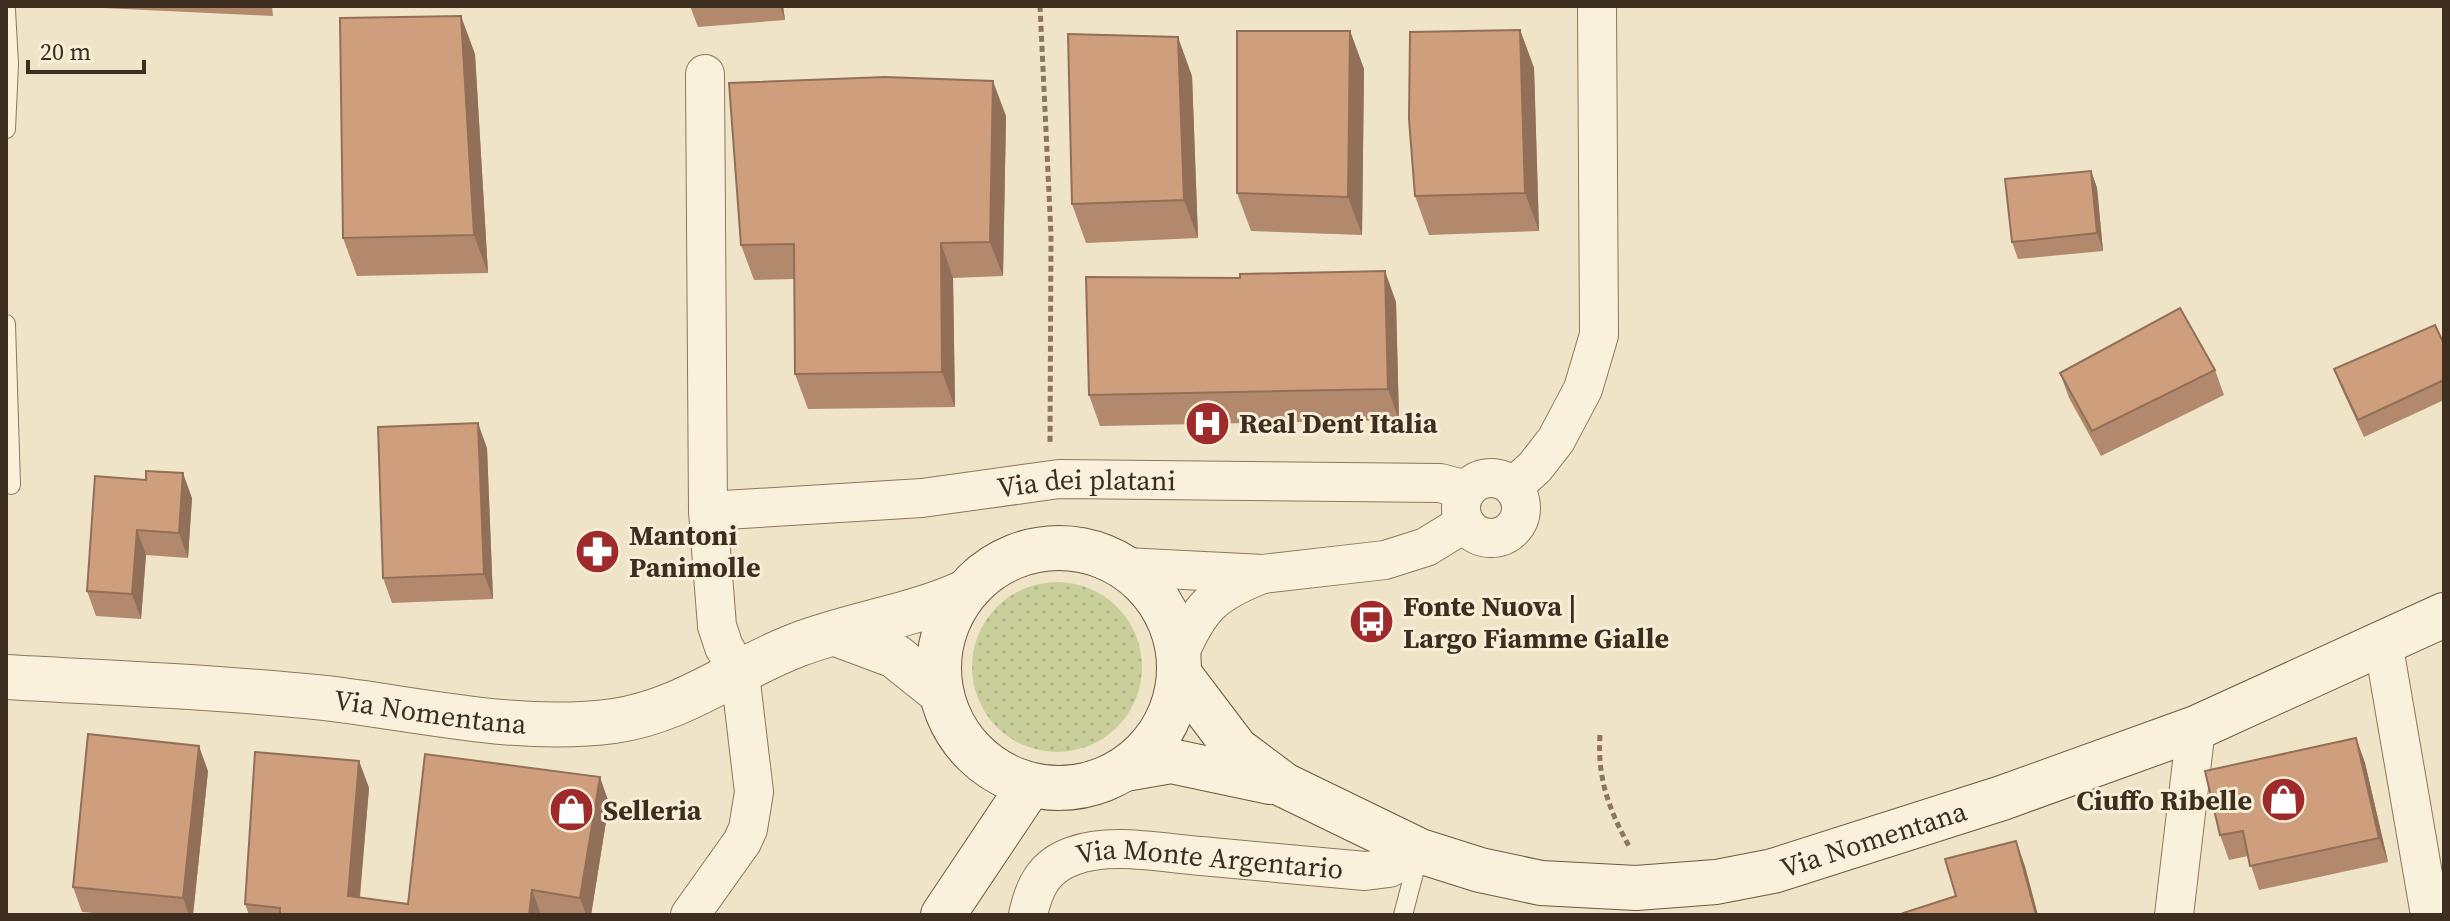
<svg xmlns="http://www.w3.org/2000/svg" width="2450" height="921" font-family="'Source Serif 4',serif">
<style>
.grass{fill:url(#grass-dots)}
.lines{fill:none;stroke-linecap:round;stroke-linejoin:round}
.service-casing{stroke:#8d765c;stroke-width:20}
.minor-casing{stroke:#8d765c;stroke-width:40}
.tertiary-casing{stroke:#8d765c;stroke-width:46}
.secondary-casing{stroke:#6f573f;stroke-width:46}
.path{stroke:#8d765c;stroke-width:5;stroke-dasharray:6 4;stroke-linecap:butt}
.service{stroke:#faf1dc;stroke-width:18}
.minor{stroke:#faf1dc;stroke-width:38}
.tertiary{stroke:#faf1dc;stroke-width:44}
.secondary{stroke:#faf1dc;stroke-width:44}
.wall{fill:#b2896c}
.shaded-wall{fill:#916f58}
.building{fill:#cf9f7d;stroke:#916f58;stroke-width:2}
.labels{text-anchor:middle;stroke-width:6;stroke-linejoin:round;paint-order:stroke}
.poi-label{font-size:28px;font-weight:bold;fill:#3d2e20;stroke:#f7eed8;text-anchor:start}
.street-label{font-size:28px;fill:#3d2e20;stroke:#f7eed8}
</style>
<defs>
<pattern id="grass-dots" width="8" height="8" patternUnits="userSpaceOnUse" patternTransform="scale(2)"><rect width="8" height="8" fill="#c9cf9b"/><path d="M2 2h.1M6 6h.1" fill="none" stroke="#aeb285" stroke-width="1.8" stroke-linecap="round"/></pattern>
</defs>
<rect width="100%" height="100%" fill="#f0e4c8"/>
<path class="grass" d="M972 667a85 85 0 1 1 170 0a85 85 0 1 1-170 0Z"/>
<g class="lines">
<defs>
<path id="service" d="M6 10 9 64 6 129
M6 324 11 485
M1403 915 1419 854"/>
<g id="minor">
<circle cx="1491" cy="508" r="30"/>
<path d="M1513 487 1535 467 1556 440 1583 389 1599 335 1597 6"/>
<path id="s1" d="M708 511 922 498 1059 479 1440 483 1467 490"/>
<path d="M1125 567 1263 574 1385 560 1426 547 1465 523"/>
<path d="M2383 642 2430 915"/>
<path d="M1179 655C1199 608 1212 594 1260 575"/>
<path d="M690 915 742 842 748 829 754 792 740 674 724 647 717 626 708 511 705 74"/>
<path id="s2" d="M1028 915C1034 887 1044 866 1073 856 1111 842 1161 853 1201 856 1255 861 1310 866 1365 871L1389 868 1420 851"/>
<path d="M2174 915 2196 728"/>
</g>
<g id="tertiary">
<path d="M836 634 895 656 940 692"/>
<path id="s3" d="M6 677C113 683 219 687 325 698 420 709 519 734 614 721 683 711 734 669 797 645 852 624 909 617 963 593"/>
</g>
<g id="secondary">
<circle cx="1059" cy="668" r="120"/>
<path id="s4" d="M1180 675 1236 749 1284 785 1420 851 1480 870 1541 883 1636 888 1716 882 1773 871 2002 798 2196 728 2444 615"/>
<path d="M1125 769 1171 761 1270 782"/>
<path d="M943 915 1030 785"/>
</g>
</defs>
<use href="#service" class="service-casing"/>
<use href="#minor" class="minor-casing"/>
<use href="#tertiary" class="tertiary-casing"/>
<use href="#secondary" class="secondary-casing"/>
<path class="path" d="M1040 6 1051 235 1050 445
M1600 735C1597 778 1609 810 1630 848"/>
<use href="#service" class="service"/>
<use href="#minor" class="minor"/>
<use href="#tertiary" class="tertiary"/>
<use href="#secondary" class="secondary"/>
</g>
<path class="wall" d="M61 6H272L273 16Z
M690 6H783L785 20 698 27Z
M846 6H863L847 8Z
M1520 30 1534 68 1539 231 1429 235 1415 196Z
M1350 31 1364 69 1362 235 1251 231 1237 193Z
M475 54 488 273 357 276 343 238Z
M1192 76 1198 238 1086 243 1072 204Z
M1006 116 1003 276 953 278 955 407 808 409 795 374 794 279 754 280 741 245Z
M2091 171 2097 188 2103 251 2018 259 2012 242Z
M1396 302 1399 420 1100 426 1089 395Z
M2444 344V400L2364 437 2341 387 2334 369Z
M2215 370 2224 395 2101 456 2069 398 2060 373Z
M487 448 493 599 392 603 383 578Z
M146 480 192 498 188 558 146 555 141 619 96 616 87 591Z
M2356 738 2365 763 2388 862 2259 890 2248 856 2229 860 2220 835Z
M359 761 369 788 360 898 408 904 609 803 591 915H249L245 904Z
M208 771 193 915H115L82 912 73 887Z"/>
<path class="shaded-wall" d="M780 6H783L785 20Z
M461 16 475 54 488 273 474 235Z
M1520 30 1534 68 1539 231 1525 193Z
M1350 31 1364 69 1362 235 1348 197Z
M1178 37 1192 76 1198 238 1184 200Z
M993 81 1006 116 1003 276 990 242Z
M2091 171 2097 188 2103 251 2097 233Z
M941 243 953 278 955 407 942 372Z
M1385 271 1396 302 1399 420 1388 389Z
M478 423 487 448 493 599 484 574Z
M183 473 192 498 188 558 179 533Z
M137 530 146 555 141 619 132 594Z
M2356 738 2365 763 2388 862 2379 838Z
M199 746 208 771 193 915H189L183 898Z
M359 761 369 788 358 915 348 896Z
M600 777 609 803 591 915H586L580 898Z
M2016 841 2025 866 2038 915H2036Z
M532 890 541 915H529Z"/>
<path class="building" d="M461 16 474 235 343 238 340 18Z
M1520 30 1525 193 1415 196 1409 119 1410 32Z
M1237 31H1350L1348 197 1237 193Z
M1068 34 1178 37 1184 200 1072 204Z
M885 77 993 81 990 242 941 243 942 372 795 374 794 244 741 245 729 83Z
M2091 171 2097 233 2012 242 2005 179Z
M1385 271 1388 389 1089 395 1086 277 1240 278V274Z
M2180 308 2215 370 2092 431 2060 373Z
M2435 325 2444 344V380L2358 420 2334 369Z
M478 423 484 574 383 578 378 427Z
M146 471 183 473 179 533 137 530 132 594 87 591 95 476 146 480Z
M88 734 199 746 183 898 73 887Z
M2356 738 2379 838 2250 866 2243 831 2220 835 2205 771Z
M255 752 359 761 348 896 408 904 425 754 600 777 580 898 532 890 529 915H280V908L245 904Z
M2016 841 2036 915H1904L1903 913 1956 896 1945 859Z"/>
<defs>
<symbol id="hospital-disc" viewBox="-11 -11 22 22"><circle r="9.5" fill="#9e2a2b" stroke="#f7eed8"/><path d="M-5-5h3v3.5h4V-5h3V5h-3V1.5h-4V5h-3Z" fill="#fff"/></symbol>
<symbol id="pharmacy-disc" viewBox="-11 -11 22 22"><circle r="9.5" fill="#9e2a2b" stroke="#f7eed8"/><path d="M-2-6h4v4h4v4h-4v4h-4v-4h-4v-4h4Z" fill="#fff"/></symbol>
<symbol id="bus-disc" viewBox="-11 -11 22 22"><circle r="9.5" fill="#9e2a2b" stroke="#f7eed8"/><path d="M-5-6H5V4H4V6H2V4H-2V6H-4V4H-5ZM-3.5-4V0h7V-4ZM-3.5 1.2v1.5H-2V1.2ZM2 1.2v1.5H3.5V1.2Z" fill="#fff"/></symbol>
<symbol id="shop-disc" viewBox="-11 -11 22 22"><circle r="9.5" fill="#9e2a2b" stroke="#f7eed8"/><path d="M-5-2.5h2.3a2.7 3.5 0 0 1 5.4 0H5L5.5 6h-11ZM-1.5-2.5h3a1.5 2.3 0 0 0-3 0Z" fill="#fff"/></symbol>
</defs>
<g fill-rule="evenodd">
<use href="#hospital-disc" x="1182" y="398" width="51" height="51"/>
<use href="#pharmacy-disc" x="572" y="526" width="51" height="51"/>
<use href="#bus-disc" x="1346" y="596" width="51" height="51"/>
<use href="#shop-disc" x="2258" y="774" width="51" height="51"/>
<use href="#shop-disc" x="546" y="784" width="51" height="51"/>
</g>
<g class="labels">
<g class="poi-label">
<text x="1239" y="433">Real Dent Italia</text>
<text x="629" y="545">Mantoni<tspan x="629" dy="32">Panimolle</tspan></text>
<text x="1403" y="616">Fonte Nuova |<tspan x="1403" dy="32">Largo Fiamme Gialle</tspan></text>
<text x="2252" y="810" text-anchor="end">Ciuffo Ribelle</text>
<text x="603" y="820">Selleria</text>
</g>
<g class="street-label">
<text dy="10" stroke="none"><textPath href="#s1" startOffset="380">Via dei platani</textPath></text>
<text dy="10" stroke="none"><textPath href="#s3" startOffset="426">Via Nomentana</textPath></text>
<text dy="10" stroke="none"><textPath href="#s4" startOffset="768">Via Nomentana</textPath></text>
<text dy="10" stroke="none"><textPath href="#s2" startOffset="216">Via Monte Argentario</textPath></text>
</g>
</g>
<rect width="2450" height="921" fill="none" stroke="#3d2e20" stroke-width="16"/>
<path d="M28 60v12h116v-12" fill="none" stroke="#3d2e20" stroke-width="4"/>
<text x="40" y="60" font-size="24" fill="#3d2e20" stroke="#f7eed8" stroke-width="6" paint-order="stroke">20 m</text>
</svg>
